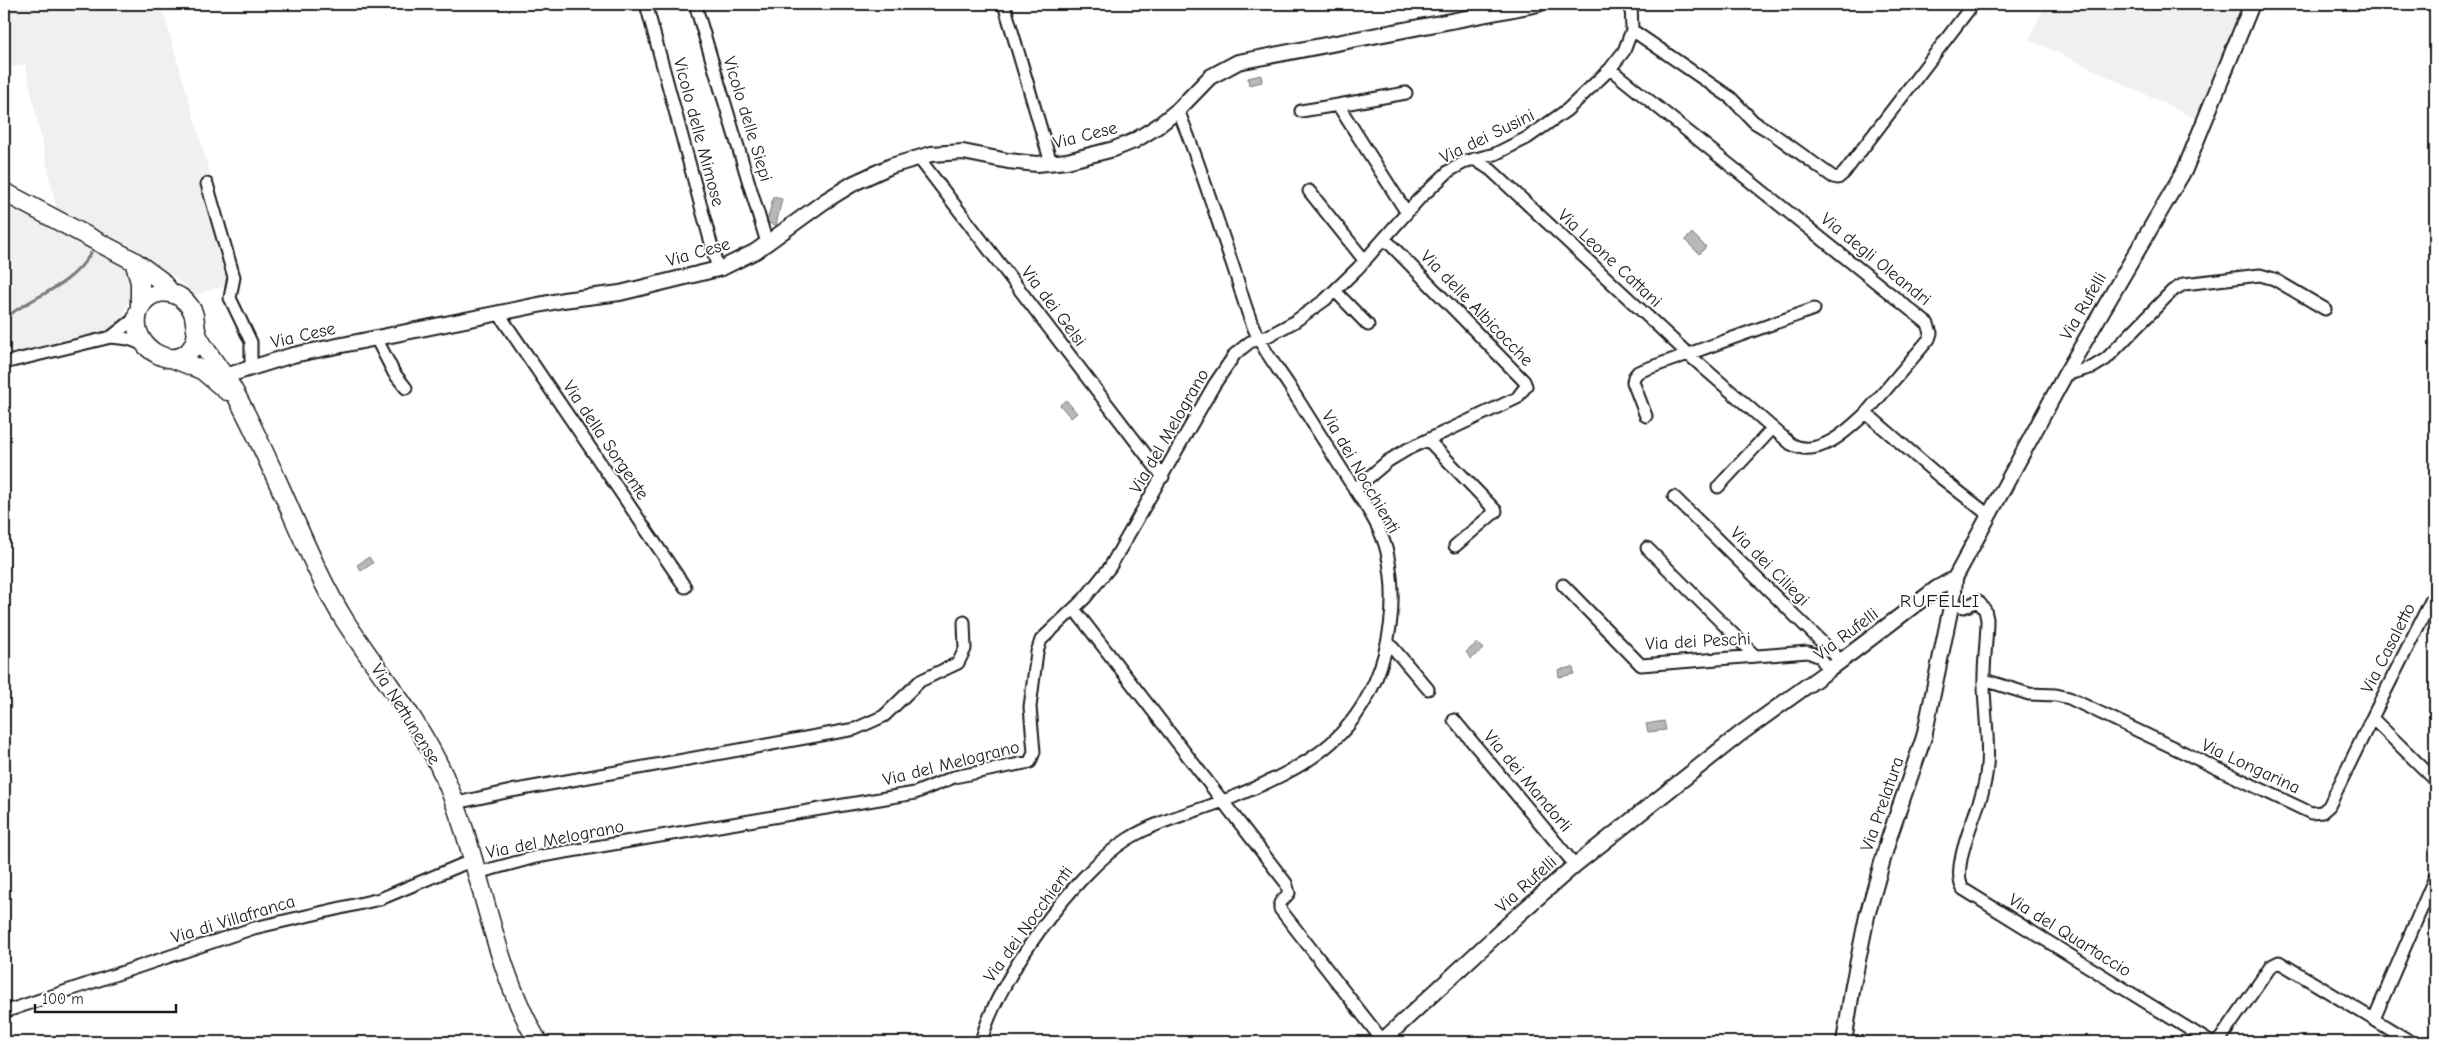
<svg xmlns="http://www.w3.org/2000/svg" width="2439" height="1046" font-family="'Comic Neue',sans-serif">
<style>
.built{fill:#f0f0f0}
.water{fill:#b8b8b8;stroke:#7a7a7a}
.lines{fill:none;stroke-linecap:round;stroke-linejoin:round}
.stream{stroke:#7a7a7a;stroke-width:3}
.minor-casing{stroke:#1c1c1c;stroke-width:15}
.tertiary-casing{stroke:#1c1c1c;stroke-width:18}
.primary-casing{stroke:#1c1c1c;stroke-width:21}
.minor{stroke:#fff;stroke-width:11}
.tertiary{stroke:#fff;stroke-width:14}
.primary{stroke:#fff;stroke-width:18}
.labels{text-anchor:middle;stroke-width:4;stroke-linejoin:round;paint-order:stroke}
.street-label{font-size:18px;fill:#1c1c1c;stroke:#fff}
.neighbourhood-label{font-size:19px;letter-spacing:1px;fill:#1c1c1c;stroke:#fff}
</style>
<rect width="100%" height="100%" fill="#fff"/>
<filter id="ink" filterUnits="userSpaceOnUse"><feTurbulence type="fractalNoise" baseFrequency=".02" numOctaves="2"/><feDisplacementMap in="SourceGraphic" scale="10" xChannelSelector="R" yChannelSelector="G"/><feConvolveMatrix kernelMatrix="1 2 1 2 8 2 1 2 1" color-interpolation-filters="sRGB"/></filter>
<g filter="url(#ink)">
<path class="built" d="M4 4H161L241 281 194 295 174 276 57 211 25 64 4 69Z
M2046 4H2244L2199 120 2029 39Z
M4 201 85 246 128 267 132 292 123 317 113 331 4 359Z"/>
<path class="water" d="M1261 75 1262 82 1249 85 1248 78Z
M773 197 782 199 776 225 767 223Z
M1692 233 1706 247 1699 254 1685 240Z
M1066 400 1077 413 1071 418 1060 405Z
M369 557 373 563 361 571 357 565Z
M1477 643 1483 649 1471 659 1466 652Z
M1573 667 1574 674 1559 677 1558 670Z
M1664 721 1666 730 1648 732 1646 724Z"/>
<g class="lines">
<path class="stream" d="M4 319C34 294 68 290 91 253"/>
<defs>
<path id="minor" d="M646 4 718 269
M695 4 767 243
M1004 4 1051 163
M1632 30 1731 98 1754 122 1772 133 1833 177 1838 178 1844 173 1973 4
M1610 69 1928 324 1931 333 1929 339 1866 413 1940 477 1990 516
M1406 93 1338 105 1407 213
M1301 111 1338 105
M918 157 1163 477
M1474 159 1491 170 1689 355 1791 444C1818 459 1847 431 1866 413
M207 184 234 277 230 298 251 342V367
M1309 191 1365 261
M1335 291 1368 325
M499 314 685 587
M111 337 138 316
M376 338 394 373 406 388
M4 363 111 337 129 339 145 345
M2065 375 2093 367 2106 359 2172 291 2184 284 2260 275 2274 279 2325 309
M1646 416 1633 382 1634 377 1638 372 1814 309
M1428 440 1496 511 1455 546
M1718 487 1772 429
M1355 489 1388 461 1408 449 1517 398 1526 386 1524 381 1385 239
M1674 497 1841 661
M1647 548 1755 656
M1563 585 1641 665 1808 652 1820 657 1829 670
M1952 604 1964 607 1978 601 1985 610 1987 619C1987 642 1983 664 1984 687 1985 721 1992 757 1983 790 1977 813 1950 868 1963 889L2210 1042H2216L2221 1038 2271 966 2279 962 2411 1042
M1074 609 1286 883 1289 893 1280 903V909L1383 1041
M1388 642 1428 689
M1984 680 2029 694 2056 695 2069 698 2311 813 2322 812 2329 806 2372 718 2435 780
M2372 718 2435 593
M1454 720 1575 865
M456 803 511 791 855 729 884 716 920 681 958 663 965 649 964 622
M477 873 536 857 915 793 954 777 1030 762 1034 752 1030 707 1037 652 1041 640 1085 598 1110 567 1214 385 1235 354 1250 342 1268 336 1294 322 1325 300 1358 268 1418 200 1449 171 1467 161 1495 154 1527 138 1567 110 1610 69 1624 51 1632 30 1631 4
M4 1012 254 928 380 899 473 860
M2374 1019 2435 877
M981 1042C996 981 1074 873 1128 839 1162 818 1202 811 1238 795 1270 782 1305 766 1331 743 1383 697 1402 618 1387 552 1381 526 1363 502 1348 479 1328 447 1308 416 1288 384 1278 369 1267 355 1259 339 1247 317 1241 290 1233 266 1215 214 1199 161 1178 110"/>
<path id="tertiary" d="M225 376 293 355 563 300 620 293 722 268 756 251 825 201 854 183 891 166 931 154 963 152 1008 161 1037 164 1067 161 1114 149 1134 141 1158 126 1178 110 1210 77 1238 62 1539 4
M1381 1042 1518 915 1575 865 1740 734 1829 670 1937 588 1955 578 2065 375 2185 169 2252 4
M1844 1042 1853 985 1867 916 1889 838 1924 737 1954 592 1955 578"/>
<path id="primary" d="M4 192 134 261 160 280 171 293
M134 261 140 282V308
M197 333C189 384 121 348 140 308 149 289 173 288 186 302 198 315 193 321 197 334 202 347 224 374 232 388 249 417 262 448 276 478 298 526 317 576 345 621 378 672 419 720 444 776 482 862 490 960 538 1042
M174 359 202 370 227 391"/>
</defs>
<use href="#minor" class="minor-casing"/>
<use href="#tertiary" class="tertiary-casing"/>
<use href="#primary" class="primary-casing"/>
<use href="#minor" class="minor"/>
<use href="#tertiary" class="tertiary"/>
<use href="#primary" class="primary"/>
</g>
</g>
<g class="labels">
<g class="street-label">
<text transform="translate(748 119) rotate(73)" y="6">Vicolo delle Siepi</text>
<text transform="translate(699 132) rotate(75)" y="6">Vicolo delle Mimose</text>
<text transform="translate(1085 135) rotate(-14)" y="6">Via Cese</text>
<text transform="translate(1487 136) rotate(-26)" y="6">Via dei Susini</text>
<text transform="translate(698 252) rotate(-16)" y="6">Via Cese</text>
<text transform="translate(1610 258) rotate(43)" y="6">Via Leone Cattani</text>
<text transform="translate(1876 259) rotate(39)" y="6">Via degli Oleandri</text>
<text transform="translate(1054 306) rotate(53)" y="6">Via dei Gelsi</text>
<text transform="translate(2083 306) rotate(-60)" y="6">Via Rufelli</text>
<text transform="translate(1477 308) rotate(46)" y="6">Via delle Albicocche</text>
<text transform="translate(303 335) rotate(-13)" y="6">Via Cese</text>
<text transform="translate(1169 431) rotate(-60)" y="6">Via del Melograno</text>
<text transform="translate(606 440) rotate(56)" y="6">Via della Sorgente</text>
<text transform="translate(1361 472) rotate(60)" y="6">Via dei Nocchienti</text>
<text transform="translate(1770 566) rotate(45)" y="6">Via dei Ciliegi</text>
<text transform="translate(1846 634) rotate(-37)" y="6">Via Rufelli</text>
<text transform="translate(1698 641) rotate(-3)" y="6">Via dei Peschi</text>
<text transform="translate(2388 648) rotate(-63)" y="6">Via Casaletto</text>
<text transform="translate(406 714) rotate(58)" y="6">Via Nettunense</text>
<text transform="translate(951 763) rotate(-14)" y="6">Via del Melograno</text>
<text transform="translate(2251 766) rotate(25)" y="6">Via Longarina</text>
<text transform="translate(1528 781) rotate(50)" y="6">Via dei Mandorli</text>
<text transform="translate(1882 804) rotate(-71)" y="6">Via Prelatura</text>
<text transform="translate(555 839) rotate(-11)" y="6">Via del Melograno</text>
<text transform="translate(1526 884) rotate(-42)" y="6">Via Rufelli</text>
<text transform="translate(233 919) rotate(-17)" y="6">Via di Villafranca</text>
<text transform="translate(1028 924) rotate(-54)" y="6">Via dei Nocchienti</text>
<text transform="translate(2070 935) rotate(32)" y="6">Via del Quartaccio</text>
</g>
<g class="neighbourhood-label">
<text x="1940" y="607">RUFELLI</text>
</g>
</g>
<rect width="2439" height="1046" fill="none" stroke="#fff" stroke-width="20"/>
<rect x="10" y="10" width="2419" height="1026" fill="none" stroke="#1c1c1c" stroke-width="2" filter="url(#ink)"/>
<path d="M35 1004v8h141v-8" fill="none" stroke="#1c1c1c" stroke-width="2.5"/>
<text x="42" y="1004" font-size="15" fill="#1c1c1c" stroke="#ffffff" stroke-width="4" paint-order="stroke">100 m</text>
</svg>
